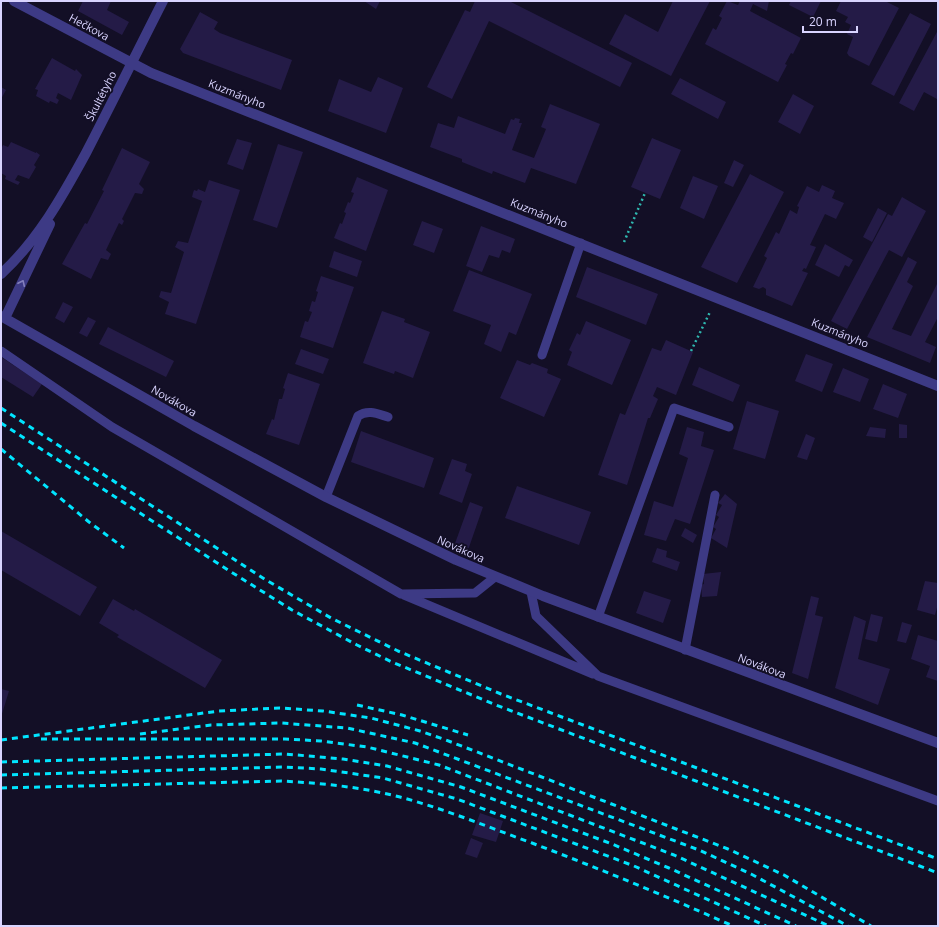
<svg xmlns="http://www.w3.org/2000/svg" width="939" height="927" font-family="'Open Sans',sans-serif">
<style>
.building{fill:#241b47}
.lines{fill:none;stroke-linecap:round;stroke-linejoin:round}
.path{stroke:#2fb8b0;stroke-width:2.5;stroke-dasharray:2 3;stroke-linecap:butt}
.lane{stroke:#3d3a85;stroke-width:9}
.street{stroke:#3d3a85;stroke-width:10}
.rail{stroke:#00e5ff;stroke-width:3;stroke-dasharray:6 5;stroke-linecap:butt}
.oneway{stroke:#837fbc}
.labels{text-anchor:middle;stroke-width:4;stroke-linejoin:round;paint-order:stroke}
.street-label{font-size:11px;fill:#d9d4ff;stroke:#130f26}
</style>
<rect width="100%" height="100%" fill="#130f26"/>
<path class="building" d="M83 1H111L107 10 129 22 122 35 78 11Z
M364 1H380L376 9Z
M475 1H509L632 63 620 87 489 21 452 99 427 87 465 10 470 12Z
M673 1H710L671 76 609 44 625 14 658 32Z
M727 1 738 5 740 1H769L767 11 753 4 750 11 801 38 793 54 791 53 785 64 787 65 778 82 705 44 713 28 716 30 722 18 719 16Z
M791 1H821L813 17 789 5Z
M841 1H885L899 8 869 66 849 56 847 53 853 37 847 34 851 25 845 22 848 17 836 11Z
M200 12 218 22 214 29 220 33 292 60 281 90 183 53 180 49Z
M910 13 931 24 894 96 871 84Z
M938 30V96L937 99 924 92 914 111 899 103Z
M52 58 75 71 76 69 82 75 71 100 58 93 56 98 59 100 57 104 50 101 49 103 36 96 38 90 35 89Z
M378 77 403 88 386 133 328 111 339 79 371 92Z
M680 78 726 102 718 119 671 94Z
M1 87 6 90 1 99Z
M793 94 814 106 800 134 778 122Z
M550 104 600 124 576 184 531 168 525 183 493 171 492 174 462 162V159L430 147 438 123 454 128 458 116 505 134 511 119 514 120 515 118 520 119 519 123H522L512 150 534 158 546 129 541 127Z
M652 138 681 150 660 199 631 187Z
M237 139 252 143 243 170 227 164Z
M11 142 36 153V152L40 155 34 165 36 167 29 179 18 175 15 180 20 182 18 185 5 179 6 176 1 173V149L3 145 8 147Z
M278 144 303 152 277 228 253 220Z
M122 148 150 162 139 184 144 189 142 194 135 193 122 219 124 221 122 225 119 223 106 250 111 254 108 260 101 258 91 279 62 264 85 223 87 224 104 191 102 190Z
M734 160 744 165 733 187 724 183Z
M750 174 784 192 737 283 701 267Z
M693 176 718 186 704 219 680 208Z
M357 177 388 190 366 251 334 238 340 223 342 224 346 213 344 212 348 202 350 203 354 193 351 192Z
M209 180 240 190 196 324 165 314 169 302 159 297 161 291 171 293 184 252 175 247 178 241 188 243 202 201 192 197 193 193 194 190 197 191 198 189 205 192Z
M822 185 835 191 832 198 844 203 836 219 825 214 810 245 816 247 806 269 804 268 802 271 808 273 792 306 766 295V289L763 287 759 289 753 287 767 258 764 256 776 232 779 234 790 210 797 214 799 207 797 206 807 186 819 192Z
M902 197 926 211 902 257 889 250 847 329 831 321 888 214 892 216Z
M878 208 887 213 872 242 863 237Z
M422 221 443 229 434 253 413 245Z
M481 226 515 239 510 253 502 250 499 258 489 255 482 272 466 266Z
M825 244 853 260 849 267 845 265 839 277 815 265Z
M334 251 362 261 357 277 329 267Z
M908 257 917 262 907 282 913 286 892 329 911 336 938 282V317L925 342 936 347 930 363 867 337Z
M587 267 658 294 646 325 576 297Z
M469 270 532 294 516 335 509 332 501 352 484 344 491 325 453 311Z
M321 276 354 287 333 348 300 337 305 321 308 322 312 312 309 311 312 301 315 302 318 292 316 291Z
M63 302 73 307 64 323 55 318Z
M382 311 405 319 404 322 430 332 413 378 395 371 394 374 363 363Z
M88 317 96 321 87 337 79 333Z
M586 321 631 340 612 385 567 365 572 352 569 350 577 333 580 335Z
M108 327 174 361 166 377 99 344Z
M666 340 693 352 676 395 657 387 653 396 658 399 650 418H648L627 485 598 475 620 413 625 415 652 348 661 351Z
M301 349 329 359 323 374 295 364Z
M806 354 833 364 822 392 795 381Z
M1 357 42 384 33 397 1 377Z
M517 360 530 365 532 363 548 369 547 373 561 379 544 417 500 398Z
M699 367 740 385 733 402 692 385Z
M843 368 869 379 860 402 833 392Z
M288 373 320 384 299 445 266 434 272 419 274 420 279 399H282L285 389 283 388Z
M883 384 907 394 898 418 873 409Z
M747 401 779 411 765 459 733 449Z
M899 424 907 425V438H899Z
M687 427 704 432 701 446 714 450 690 524 675 519 666 541 644 535 654 501 673 507 688 458 679 454Z
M870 427 886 429 885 438 866 436Z
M361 431 434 458 424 488 351 462Z
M806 434 815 438 807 460 797 457Z
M452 459 467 464 465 471 472 474 462 503 439 494Z
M517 486 591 512 579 545 505 518Z
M725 494 737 504 727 548 711 538 716 529 713 527 719 517 716 515 722 505 718 503Z
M470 502 483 507 467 553 453 549Z
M685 528 697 535 693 543 681 536Z
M1 531 97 587 80 616 1 570Z
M657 548 667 551 666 557 680 562 677 571 652 562Z
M721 572 717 596 702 597 701 585 704 584 703 574Z
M925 581 938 583V604L935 615 917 610Z
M644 591 671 600 663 623 636 613Z
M811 596 819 598 815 615 823 617 808 679 792 673Z
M113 599 134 611 135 609 222 660 205 688 117 637 119 635 99 623Z
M871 614 883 617 877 642 865 639Z
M854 616 866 621 858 659 890 669 878 705 835 688Z
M902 622 912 625 906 643 897 641Z
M918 635 938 641V681L926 677 930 666 911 659Z
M1 689 9 691 1 717Z
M480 813 503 821 496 842 472 835Z
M471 838 483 843 477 858 465 854Z"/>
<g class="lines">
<path class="path" d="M624 242 645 193
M691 351 710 312"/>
<path class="lane" d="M1 351 112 427 401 594 475 593 495 577
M542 355 581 243
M326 497 358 416C368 409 378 414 388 417
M531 592 536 616 598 676 938 801
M404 595 593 674
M598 617 674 408 729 427
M685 650 715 495"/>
<path class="street" d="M14 1 151 73 938 386
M1 274C38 240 62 197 86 153 112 103 137 52 163 1
M1 316 194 426 326 497 456 560 543 596 938 743
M5 318 50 224"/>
<path class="rail" d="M1 408 266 580 331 618 398 651 501 694 938 859
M1 423 228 570 292 610 357 645 392 662 496 705 938 873
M1 449 89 522 124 548
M357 705 402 715 468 735
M140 734 211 725 281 723 347 728 415 743 699 850 751 874 848 926
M41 739H285L321 741 367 747 439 765 674 855 829 926
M1 740 219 711 280 708 323 711 371 718 420 731 446 740 728 849 784 875 871 926
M1 762 285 754 343 759 387 766 461 787 612 844 669 868 796 926
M1 775 283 767 321 769 383 778 457 799 634 866 766 926
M1 788 281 781C321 783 361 787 400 797 445 809 488 827 532 843 600 869 666 896 733 926"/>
</g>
<defs><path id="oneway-chevron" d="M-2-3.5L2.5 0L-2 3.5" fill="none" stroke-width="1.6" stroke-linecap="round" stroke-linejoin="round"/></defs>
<use class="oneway" href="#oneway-chevron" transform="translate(22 283) rotate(-65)"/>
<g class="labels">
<g class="street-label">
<text transform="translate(89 27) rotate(28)" y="4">Hečkova</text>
<text transform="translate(237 94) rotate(22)" y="4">Kuzmányho</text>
<text transform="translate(101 96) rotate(-63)" y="4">Škultétyho</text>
<text transform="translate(539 213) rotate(22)" y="4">Kuzmányho</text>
<text transform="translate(840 333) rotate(22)" y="4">Kuzmányho</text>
<text transform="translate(174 401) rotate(30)" y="4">Novákova</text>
<text transform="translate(461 549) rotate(24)" y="4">Novákova</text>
<text transform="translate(762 666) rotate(21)" y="4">Novákova</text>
</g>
</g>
<rect width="939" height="927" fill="none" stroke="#d9d4ff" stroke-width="4"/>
<path d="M803 26v6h54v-6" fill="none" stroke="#d9d4ff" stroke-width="2"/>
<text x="809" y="26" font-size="12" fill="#d9d4ff" stroke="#130f26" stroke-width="3" paint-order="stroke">20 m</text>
</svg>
